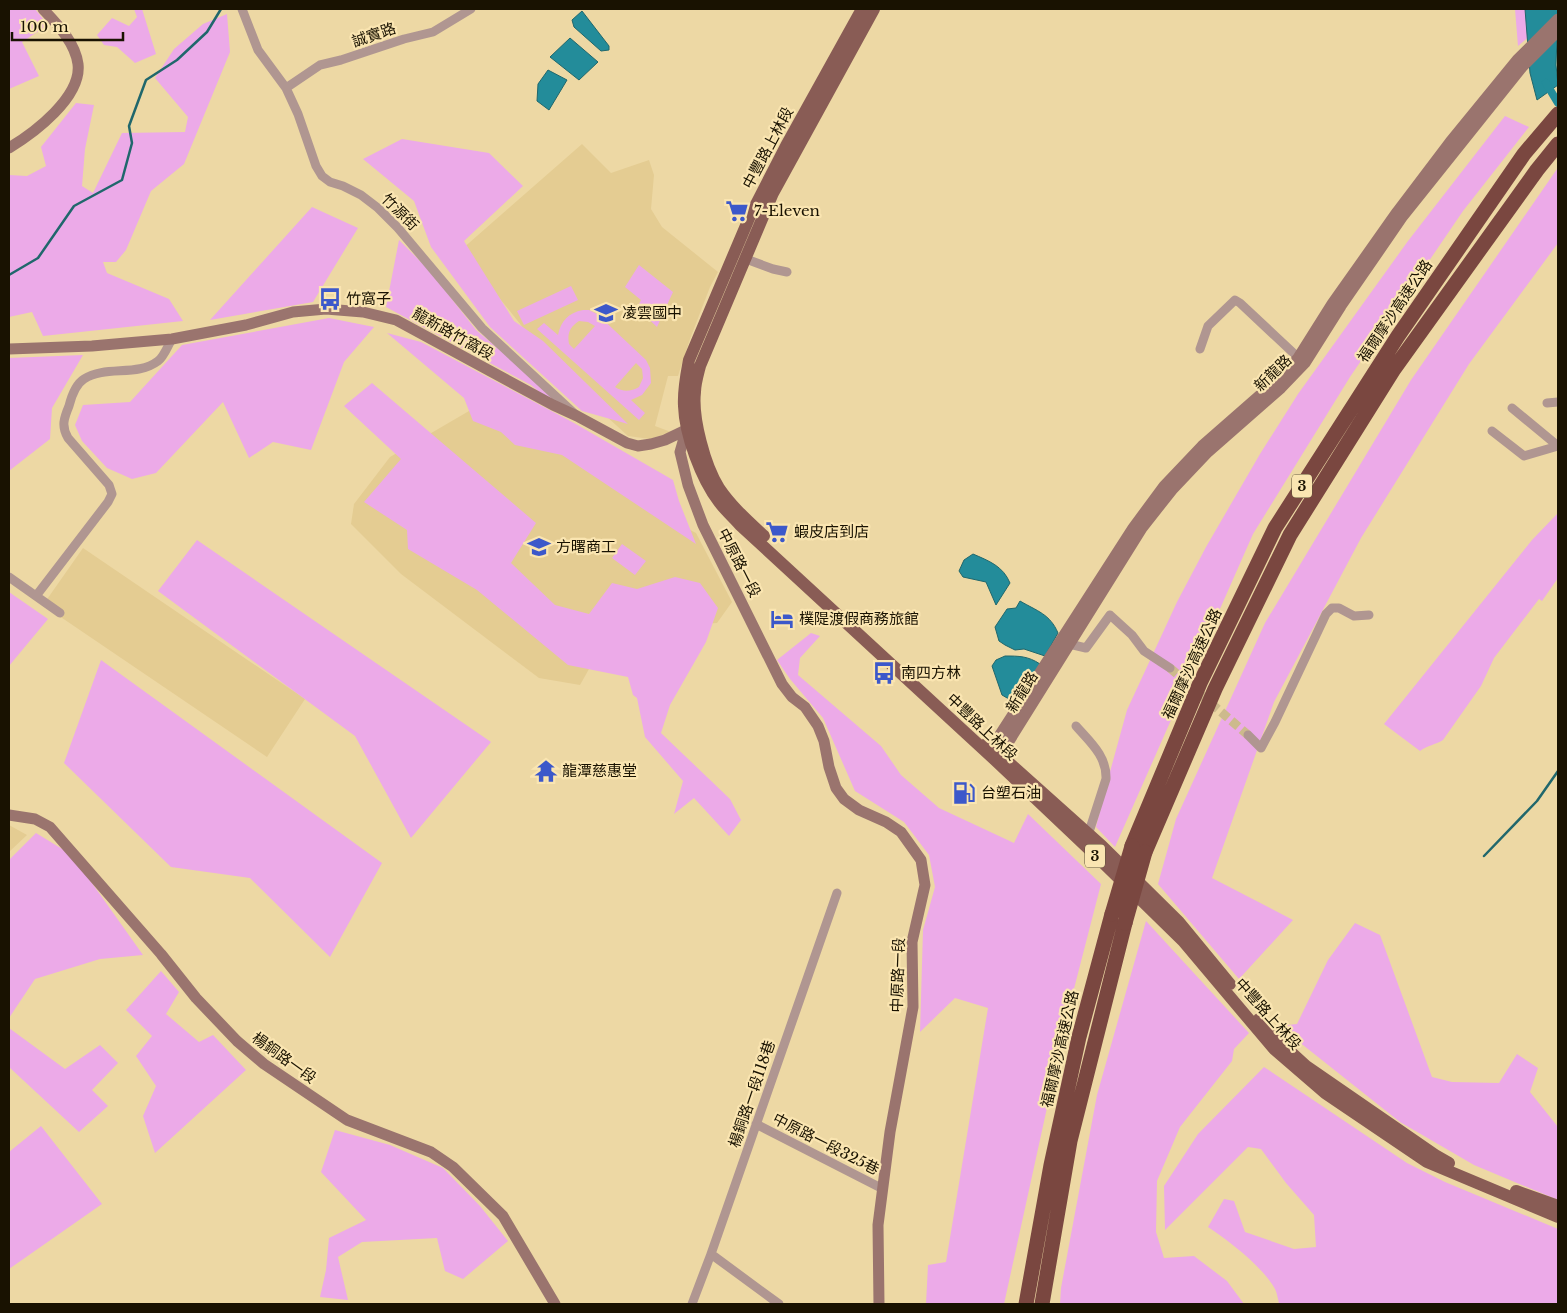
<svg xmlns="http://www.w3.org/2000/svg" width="1567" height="1313" font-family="'Libre Baskerville','Noto Sans TC',serif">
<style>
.built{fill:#e4cc92}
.green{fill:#ecaae8;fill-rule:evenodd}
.water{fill:#238c9a;stroke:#20676c}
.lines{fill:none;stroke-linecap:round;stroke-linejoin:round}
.stream{stroke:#20676c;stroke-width:2.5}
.canal{stroke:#238c9a;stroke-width:8}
.street-tunnel{stroke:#cdba8c;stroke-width:9;stroke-dasharray:9 4.5;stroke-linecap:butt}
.street{stroke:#b09691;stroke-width:9}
.secondary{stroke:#9a746e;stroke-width:11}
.primary{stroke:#895c55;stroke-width:12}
.highway{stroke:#7a4740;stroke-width:15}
.highway-bridge{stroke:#7a4740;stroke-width:15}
.labels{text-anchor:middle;stroke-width:4.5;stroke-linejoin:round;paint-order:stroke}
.shield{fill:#fae5b1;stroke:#5c5136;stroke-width:1}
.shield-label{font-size:14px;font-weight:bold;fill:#191201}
.street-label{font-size:15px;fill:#191201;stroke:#fae5b1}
.poi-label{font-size:15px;fill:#191201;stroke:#fae5b1;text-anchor:start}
</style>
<rect width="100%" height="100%" fill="#edd8a4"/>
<path class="built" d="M582 144 611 173 649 160 654 175 651 209 662 227 718 272 710 287 690 339 678 376H668L655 426 671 432 650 439 628 436 560 374 461 250Z
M469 411 539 428 665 517 696 533 732 602 717 623 685 625 617 619 580 685 539 678 401 574 351 524 354 504 390 457Z
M83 548 305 699 267 757 43 605Z
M9 825 27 835 9 852Z"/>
<path class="green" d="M9 9H35L48 25 22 42 39 76 9 89Z
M134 9H142L156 54 135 63 117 47 104 45 97 35 112 18 129 26 137 17Z
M1515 9H1558V12L1518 46Z
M227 14 230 52 184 164 151 191 126 250 116 262H103L107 273 169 299 183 321 43 336 32 312 9 317V175L27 176 46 166 41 147 76 103 94 105 85 149 82 186 93 193 122 133 185 132 188 117 155 78 174 49 203 24Z
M1505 116 1529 127 1463 211 1350 377 1253 534 1115 847 1096 827 1105 790 1127 710 1177 602 1206 547 1260 454 1298 394 1408 241Z
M402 139 489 153 523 186 464 241 514 321 543 341 628 424 582 411 490 327 431 247 414 201 363 159Z
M1557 169 1558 243 1469 364 1361 538 1274 702 1212 878 1293 920 1239 979 1158 884 1176 819 1265 623 1411 380Z
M312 207 358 228 313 302 210 320Z
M399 240 430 271 476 330 555 396 550 401 531 385 386 307Z
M639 265 673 292 657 327 637 308 641 300 625 287Z
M571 286 578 300 524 325 517 311Z
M583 310H589L597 314 646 360 650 368 651 383 642 395 631 400 645 413 639 420 537 329 544 323 558 335C561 321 568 313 583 310ZM579 321 588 322 595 326 574 349 569 344C567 333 570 327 579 321ZM636 363 642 369 643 378 639 387C630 392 623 392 615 387Z
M329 318 374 327 344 362 311 450 273 442 249 458 223 402 156 473 132 479 107 468 82 441 75 425 83 405 130 402 182 345Z
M387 333 421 342 574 423 673 480 679 501 696 544 562 455 515 445 501 432 473 421 464 398Z
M83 355 52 408 50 439 9 471V358Z
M372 383 536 523 511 563 555 605 589 614 612 583 637 589 675 577 700 583 718 608 706 642 670 705 661 733 730 799 741 820 729 836 694 798 674 814 683 781 645 737 637 698 633 695 628 677 568 665 477 590 408 549 407 530 364 502 401 459 344 406Z
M1558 513V578L1542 601 1539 599 1494 658 1481 686 1443 740C1435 745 1428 745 1420 751L1384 724 1532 540Z
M197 540 491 742 411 838 355 736 158 591Z
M622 544 646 561 635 575 612 558Z
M9 592 48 619 9 666Z
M811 633 820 636 800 658 798 675 881 746 901 775 939 808 1014 843 1028 814 1101 884 1068 1012 1004 1304H926L928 1265 946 1262 988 1008 955 998 920 1032 923 930 935 887 929 855 904 822 855 791 823 718 790 679 777 660Z
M101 660 382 863 330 957 250 878 171 867 64 763Z
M36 833 72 855 143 955 100 959 35 979 9 1018V860Z
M1146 921 1249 1033 1234 1049 1232 1061 1180 1127 1157 1181 1156 1232 1164 1258 1194 1256 1227 1281 1244 1304H1060L1061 1288 1097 1095Z
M1355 923 1380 935 1432 1077 1452 1082 1499 1083 1517 1054 1538 1068 1530 1092 1558 1127V1200L1474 1165 1400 1122 1279 1026 1297 1024 1328 960Z
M161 971 179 992 166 1014 199 1042 213 1035 246 1070 155 1153 143 1116 156 1086 136 1056 152 1036 126 1010Z
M9 1028 65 1069 100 1045 118 1063 92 1090 108 1106 79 1132 9 1067Z
M1264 1067 1407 1163 1445 1182 1558 1229V1304H1279C1278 1299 1277 1293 1275 1289 1262 1266 1229 1241 1208 1227L1224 1199 1234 1201 1245 1232 1294 1249 1316 1247 1314 1215 1286 1183 1261 1149 1248 1147 1165 1230 1164 1186 1198 1134Z
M41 1126 102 1204 9 1269V1152Z
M335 1130 390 1145 443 1168 480 1206 508 1241 463 1279 445 1271 437 1238 362 1242 338 1257 348 1300 320 1297 326 1270 329 1238 366 1220 321 1172Z"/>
<path class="water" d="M1525 9H1558L1556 65 1558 85 1537 100 1530 73Z
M582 11 609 46V50L601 51 574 27 572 20Z
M570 38 598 62 579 80 550 57Z
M548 70 567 80 549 110 537 101 538 84Z
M973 554C989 561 1003 566 1010 583L996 605 986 582 963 577 959 571 964 560Z
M1020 601C1037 611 1050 614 1058 633L1045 656 1024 649 1015 650 1005 645 999 641 995 627 1007 609 1016 608Z
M1005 656C1019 656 1028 656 1040 664L1014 702 1002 695 992 666 996 660Z"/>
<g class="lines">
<path class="stream" d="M9 275 38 258 74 206 122 180 132 143 129 126 146 80 177 60 207 32 221 9
M1484 856 1537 801 1558 771"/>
<path class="canal" d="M1546 83 1558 103"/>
<path class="street-tunnel" d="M1170 668 1248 735"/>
<path class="street" d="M242 9 258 50 286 88 298 114 316 166 322 176 330 182 343 186 361 195 378 208 398 228 482 328 575 414
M286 88 320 65 341 60 404 39 433 32 471 9
M746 259 773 269 787 272
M1200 349 1208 326 1235 300 1240 303 1303 362
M1547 403 1558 402
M1512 408 1558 446
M1492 431 1524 456 1558 446
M9 577 60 613
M36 596 108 502 112 494 109 485 68 438C61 426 64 418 69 406 71 398 76 384 84 379 106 365 137 377 158 361 164 357 168 345 172 339
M1069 644 1086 648 1110 615 1132 635 1144 651 1170 668
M1076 726C1090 742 1107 756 1106 779L1088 835
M1248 735 1261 748 1275 722 1326 614 1332 608H1339L1354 616 1369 615
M756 1124 883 1189
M711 1254 779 1304
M692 1304 711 1254 837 893"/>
<path class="secondary" d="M1558 19 1517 60 1450 142 1397 212 1332 304 1298 358 1276 381 1202 446 1164 486 1133 528 992 747 994 759 1001 754 1142 528 1172 490 1208 452 1281 388 1305 363 1341 306 1403 216 1523 66 1558 31
M9 148C34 133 82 97 78 64 75 42 57 24 43 9
M9 349 92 346 172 339 246 325 293 312 326 309 363 312 396 320 553 405 577 416 627 443 638 446 651 444 665 440 690 428
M687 428 680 452 688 485 703 525 782 684 792 697 805 707 818 726 824 741 829 767 836 788 844 799 859 810 886 822 901 832 921 860 925 885 912 942 913 1007 890 1132 878 1225 879 1304
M9 815 35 819 50 827 161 954 196 998 237 1041 264 1064 347 1120 431 1152 453 1167 503 1216 555 1304"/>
<path class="primary" d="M862 9 786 146 750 216 689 360C686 376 683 390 684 406 685 435 701 478 719 502 725 510 733 517 740 525L994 759 1094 854 1183 941 1274 1049 1325 1093 1427 1162 1558 1217
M764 536C748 521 731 506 719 488 705 466 692 418 695 392 695 384 698 374 700 366L773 193 874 9
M987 743 1102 846 1179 922 1230 984
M1259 1019 1283 1045 1306 1066 1435 1155 1449 1163
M1516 1191 1558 1206"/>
<path class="highway" d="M1132 846 1200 683 1275 528 1398 336 1524 154 1558 114
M1145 852 1215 689 1290 535 1394 369 1537 170 1558 144
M1026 1304 1051 1165 1079 1037 1112 914
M1042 1304 1070 1141 1125 923"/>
<path class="highway-bridge" d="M1112 914 1132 846
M1125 923 1145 852"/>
</g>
<defs>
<symbol id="supermarket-bare" viewBox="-9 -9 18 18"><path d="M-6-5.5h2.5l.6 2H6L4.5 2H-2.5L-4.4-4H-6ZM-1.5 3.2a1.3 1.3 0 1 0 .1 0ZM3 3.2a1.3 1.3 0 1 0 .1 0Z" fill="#3c58ca" stroke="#fae5b1" stroke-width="2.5" paint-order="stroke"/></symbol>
<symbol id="bus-bare" viewBox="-9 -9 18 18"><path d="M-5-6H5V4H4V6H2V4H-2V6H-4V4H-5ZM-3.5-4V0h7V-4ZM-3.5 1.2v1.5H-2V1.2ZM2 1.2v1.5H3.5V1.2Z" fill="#3c58ca" stroke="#fae5b1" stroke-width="2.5" paint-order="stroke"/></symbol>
<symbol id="school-bare" viewBox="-9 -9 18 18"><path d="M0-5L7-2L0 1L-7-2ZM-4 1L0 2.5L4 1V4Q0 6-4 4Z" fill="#3c58ca" stroke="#fae5b1" stroke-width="2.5" paint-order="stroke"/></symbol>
<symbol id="hotel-bare" viewBox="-9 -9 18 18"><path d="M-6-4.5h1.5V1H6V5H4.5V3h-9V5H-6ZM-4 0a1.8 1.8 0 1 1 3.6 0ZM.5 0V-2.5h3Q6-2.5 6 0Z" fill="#3c58ca" stroke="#fae5b1" stroke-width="2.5" paint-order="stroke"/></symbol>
<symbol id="temple-bare" viewBox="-9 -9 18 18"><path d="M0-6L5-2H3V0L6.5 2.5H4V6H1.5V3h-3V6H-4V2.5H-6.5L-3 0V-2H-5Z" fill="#3c58ca" stroke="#fae5b1" stroke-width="2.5" paint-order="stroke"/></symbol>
<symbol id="fuel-bare" viewBox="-9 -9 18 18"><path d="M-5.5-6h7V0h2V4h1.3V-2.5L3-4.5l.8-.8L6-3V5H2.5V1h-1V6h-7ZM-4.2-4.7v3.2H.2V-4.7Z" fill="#3c58ca" stroke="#fae5b1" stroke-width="2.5" paint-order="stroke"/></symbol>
</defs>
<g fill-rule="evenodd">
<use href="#supermarket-bare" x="721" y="195" width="32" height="32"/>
<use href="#bus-bare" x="314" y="283" width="32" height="32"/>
<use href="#school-bare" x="590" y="297" width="32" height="32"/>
<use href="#supermarket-bare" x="761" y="516" width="32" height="32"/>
<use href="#school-bare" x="523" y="531" width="32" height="32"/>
<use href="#hotel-bare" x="766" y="603" width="32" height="32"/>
<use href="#bus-bare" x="868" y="657" width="32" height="32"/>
<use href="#temple-bare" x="530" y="755" width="32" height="32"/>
<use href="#fuel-bare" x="948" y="777" width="32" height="32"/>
</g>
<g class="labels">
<g class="shield">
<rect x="1292" y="474.5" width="20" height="23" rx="4"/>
<rect x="1085" y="844.5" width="20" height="23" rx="4"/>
</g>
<g class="shield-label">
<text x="1302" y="491">3</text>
<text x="1095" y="861">3</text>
</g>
<g class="street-label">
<text transform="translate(374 35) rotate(-19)" y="5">誠實路</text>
<text transform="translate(768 148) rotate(-62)" y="5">中豐路上林段</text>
<text transform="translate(400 212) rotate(45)" y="5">竹源街</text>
<text transform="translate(1395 311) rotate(-56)" y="5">福爾摩沙高速公路</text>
<text transform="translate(453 334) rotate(29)" y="5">龍新路竹窩段</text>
<text transform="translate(1273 373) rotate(-44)" y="5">新龍路</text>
<text transform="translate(739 563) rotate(63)" y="5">中原路一段</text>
<text transform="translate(1192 664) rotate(-65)" y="5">福爾摩沙高速公路</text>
<text transform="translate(1022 692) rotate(-58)" y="5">新龍路</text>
<text transform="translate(982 727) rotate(43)" y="5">中豐路上林段</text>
<text transform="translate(898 975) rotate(-88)" y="5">中原路一段</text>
<text transform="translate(1268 1014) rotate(48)" y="5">中豐路上林段</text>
<text transform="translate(1060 1049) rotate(-77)" y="5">福爾摩沙高速公路</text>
<text transform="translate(284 1058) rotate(36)" y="5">楊銅路一段</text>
<text transform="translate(752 1094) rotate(-71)" y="5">楊銅路一段118巷</text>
<text transform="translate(826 1144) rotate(27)" y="5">中原路一段325巷</text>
</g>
<g class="poi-label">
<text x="754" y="216">7-Eleven</text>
<text x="346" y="304">竹窩子</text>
<text x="622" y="318">凌雲國中</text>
<text x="794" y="537">蝦皮店到店</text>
<text x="556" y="552">方曙商工</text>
<text x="799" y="624">樸隄渡假商務旅館</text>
<text x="901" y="678">南四方林</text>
<text x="562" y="776">龍潭慈惠堂</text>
<text x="981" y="798">台塑石油</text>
</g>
</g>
<rect width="1567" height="1313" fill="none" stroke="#191201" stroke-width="20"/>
<path d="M12 32v8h111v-8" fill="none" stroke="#191201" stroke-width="2.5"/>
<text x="20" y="32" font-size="15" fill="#191201" stroke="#fae5b1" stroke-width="4" paint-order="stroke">100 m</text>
</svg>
